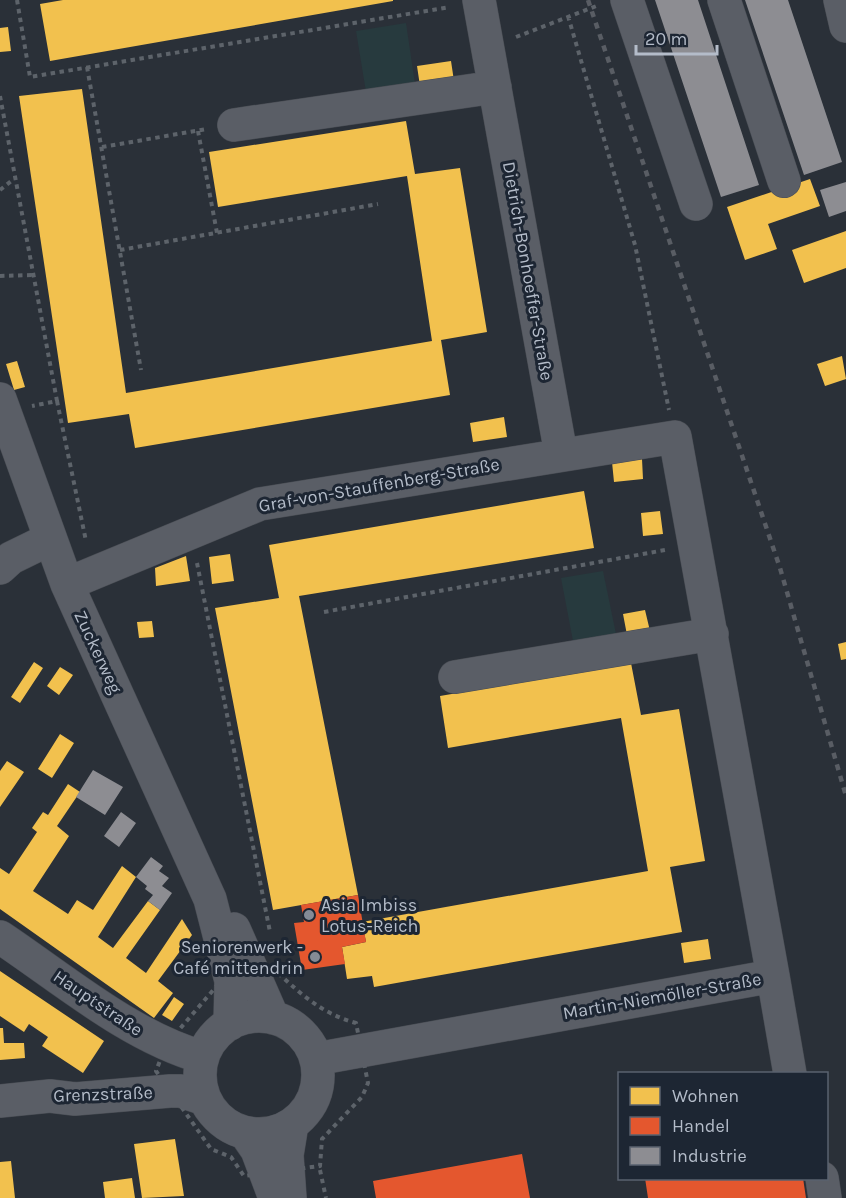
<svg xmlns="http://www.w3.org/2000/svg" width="846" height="1198" font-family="Karla,sans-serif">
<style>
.green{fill:#273a3e}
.homes{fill:#f2c14e}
.shops{fill:#e4572e}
.industry{fill:#8d8d92}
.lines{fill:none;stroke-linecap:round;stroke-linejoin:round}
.minor-casing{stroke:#484c53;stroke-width:34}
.path{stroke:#5d636a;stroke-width:4;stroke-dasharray:4.5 4.5;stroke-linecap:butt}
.minor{stroke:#5a5e66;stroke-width:33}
.rail{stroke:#595d64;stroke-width:4.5;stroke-dasharray:6 6;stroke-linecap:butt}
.poi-dot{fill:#848b96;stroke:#1d2633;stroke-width:2}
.labels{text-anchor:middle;stroke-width:6;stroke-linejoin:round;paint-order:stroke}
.street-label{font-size:18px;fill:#b4bcc9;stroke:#1d2633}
.poi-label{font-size:18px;fill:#b4bcc9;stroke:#1d2633;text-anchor:start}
</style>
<rect width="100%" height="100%" fill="#2a3038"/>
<path class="green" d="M406 23 415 84 366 92 356 31Z
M603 571 616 634 573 641 561 578Z"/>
<path class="homes" d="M63 0H393V1L50 61 40 4Z
M8 27 11 51 0 52V28Z
M451 61 454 81 420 86 417 66Z
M82 89 126 393 432 341 407 176 218 207 209 152 406 121 415 174 460 168 487 332 441 340 450 395 135 448 129 414 68 423 19 96Z
M810 179 820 206 768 224 777 249 745 260 727 207Z
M846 231V268L804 283 792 250Z
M842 356 846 379 825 386 817 364Z
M17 361 25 387 14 390 6 364Z
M504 417 507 437 473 442 470 423Z
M642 459 643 479 614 482 612 462Z
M584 491 594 548 299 596 358 895 273 910 215 608 279 598 269 545Z
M660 511 663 534 643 536 641 513Z
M230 554 234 581 212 584 209 557Z
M186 556 190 581 156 586 155 568Z
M645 610 650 631 627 635 623 614Z
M152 621 154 637 139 638 137 622Z
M846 642V659L841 660 838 644Z
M34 662 43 668 20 703 11 697Z
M631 663 641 715 679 709 705 861 670 867 682 932 374 987 372 976 347 979 342 947 366 942 362 922 648 871 621 718 448 748 440 696Z
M60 667 73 675 59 695 47 686Z
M60 734 74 743 52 778 38 769Z
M7 761 24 772 0 807V771Z
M68 784 80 792 57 826 69 836 33 891 68 914 77 900 93 910 122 866 136 877 98 937 113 948 148 901 160 910 126 958 146 973 182 919 192 935 158 981 173 993 154 1018 0 909V868L9 874 37 832 32 828 43 812 48 815Z
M708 939 711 959 684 963 681 943Z
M0 971 104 1041 83 1073 42 1046 48 1037 29 1024 24 1032 0 1016Z
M174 997 184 1004 172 1021 162 1015Z
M0 1028H3L4 1043H24L25 1058 0 1060Z
M175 1139 184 1196 142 1198 134 1144Z
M11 1161 15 1198H0V1162Z
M132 1178 135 1198H105L103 1182Z"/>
<path class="shops" d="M358 895 366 942 342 947 345 964 302 970 294 923 304 922 301 905Z
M522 1154 530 1198H376L373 1181Z
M645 1178H803L806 1198H648Z"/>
<path class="industry" d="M655 0H698L759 185 721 197Z
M745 0H788L842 162 804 175Z
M846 182V211L829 217 820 190Z
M93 770 123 787 105 815 76 797Z
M121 812 136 823 119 847 104 836Z
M151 857 163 866 159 871 169 878 162 886 172 893 160 910 148 901 153 895 145 889 147 886 136 877Z"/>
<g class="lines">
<defs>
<path id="minor" d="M479 0 561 454
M627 0 696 204
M724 0 784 181
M840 0 846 26
M234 125 495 87
M0 399 67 584 210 899 231 981 230 1024
M0 568 11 558 50 539
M67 584 260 504 675 437 773 976 316 1059
M455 677 712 634
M234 929 273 1018
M0 937C63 979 129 1036 202 1057
M773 976 790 1074
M200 1075a59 59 0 1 1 118 0a59 59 0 1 1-118 0Z
M0 1101 50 1096 75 1099 170 1091H181L205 1099
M246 1134 257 1150 275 1198
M822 1178 825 1198
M290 1198 287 1155 292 1124"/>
</defs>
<use href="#minor" class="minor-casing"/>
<path class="path" d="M17 0 30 77 450 7
M568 16 635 245 669 410
M516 37 599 5
M87 67 141 370
M0 96 57 401 32 406
M198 131 217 233
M102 147 207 129
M0 190 15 178
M120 250 378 204
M0 276 34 275
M57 401 86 541
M197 563 270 932
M324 612 665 550
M278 973C303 996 323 1014 356 1023L368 1083 362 1097 322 1139 320 1166 244 1176 231 1157 211 1149 156 1071 166 1045 221 981Z
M320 1170 326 1198"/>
<use href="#minor" class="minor"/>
<path class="rail" d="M588 0 780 568 846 796"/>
</g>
<g class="poi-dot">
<circle cx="309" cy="915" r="6"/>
<circle cx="315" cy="957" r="6"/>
</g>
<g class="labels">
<g class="street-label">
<text transform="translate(528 271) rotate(80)" y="6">Dietrich-Bonhoeffer-Straße</text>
<text transform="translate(379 485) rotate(-10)" y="6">Graf-von-Stauffenberg-Straße</text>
<text transform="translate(98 652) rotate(65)" y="6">Zuckerweg</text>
<text transform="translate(662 996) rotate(-10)" y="6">Martin-Niemöller-Straße</text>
<text transform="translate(98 1003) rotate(34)" y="6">Hauptstraße</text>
<text transform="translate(103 1094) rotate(-2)" y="6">Grenzstraße</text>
</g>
<g class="poi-label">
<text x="321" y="911">Asia Imbiss<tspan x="321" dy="21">Lotus-Reich</tspan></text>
<text x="303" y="953" text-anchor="end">Seniorenwerk -<tspan x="303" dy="21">Café mittendrin</tspan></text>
</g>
</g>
<rect x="618" y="1072" width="210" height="108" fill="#1d2633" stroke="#59626f" stroke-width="1.5"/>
<rect x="630" y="1087" width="30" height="18" fill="#f2c14e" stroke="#59626f" stroke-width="1.5"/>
<text x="672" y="1102" font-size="18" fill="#b4bcc9">Wohnen</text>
<rect x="630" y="1117" width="30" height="18" fill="#e4572e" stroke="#59626f" stroke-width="1.5"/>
<text x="672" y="1132" font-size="18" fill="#b4bcc9">Handel</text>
<rect x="630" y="1147" width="30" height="18" fill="#8d8d92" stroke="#59626f" stroke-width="1.5"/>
<text x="672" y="1162" font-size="18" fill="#b4bcc9">Industrie</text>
<path d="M636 45v9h81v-9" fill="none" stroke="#b4bcc9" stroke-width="3"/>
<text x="645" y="45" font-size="18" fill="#b4bcc9" stroke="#1d2633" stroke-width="4.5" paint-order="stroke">20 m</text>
</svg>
